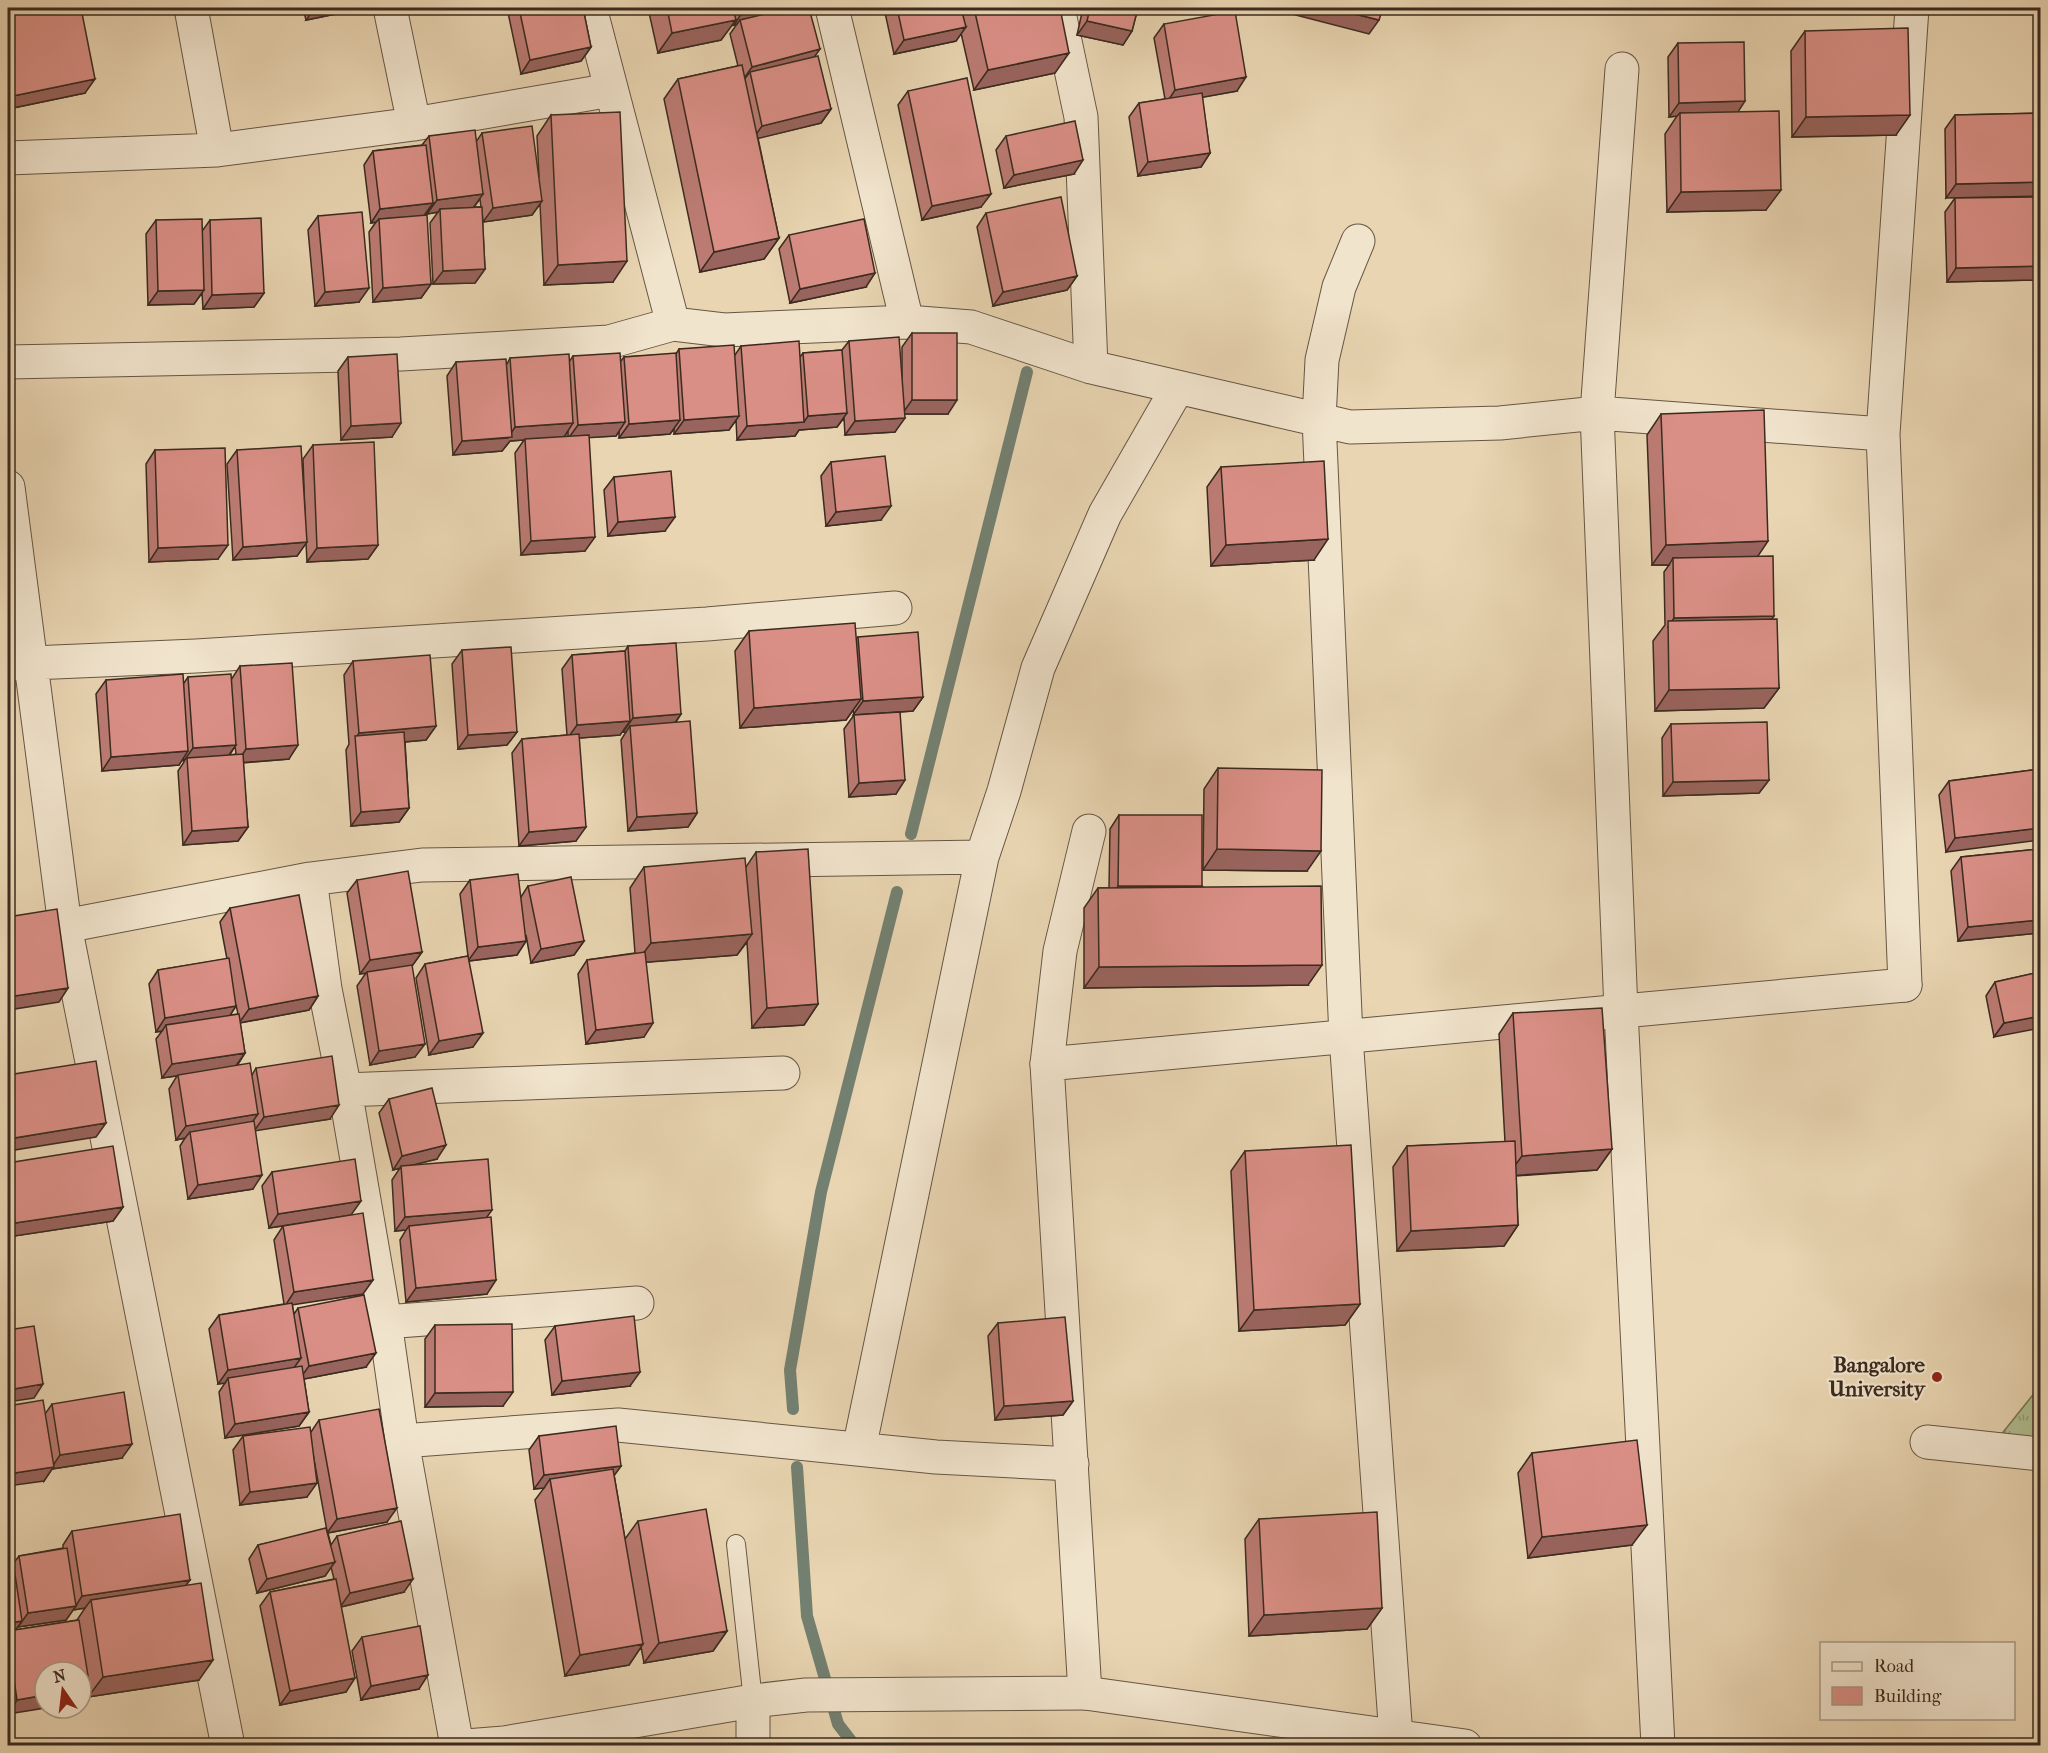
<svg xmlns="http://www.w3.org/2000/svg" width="2048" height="1753" font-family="'IM FELL French Canon',serif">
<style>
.grass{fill:url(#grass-tufts);stroke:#767458;stroke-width:1.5}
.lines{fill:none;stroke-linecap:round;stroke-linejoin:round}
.stream{stroke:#738071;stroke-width:12}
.service-casing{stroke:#665644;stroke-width:20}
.minor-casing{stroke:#665644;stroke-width:35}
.tertiary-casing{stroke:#665644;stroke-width:35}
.service{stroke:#f1e4cd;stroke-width:18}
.minor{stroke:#f1e4cd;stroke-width:33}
.tertiary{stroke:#f1e4cd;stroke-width:33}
.wall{fill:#bb7b73;stroke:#3b2b1f;stroke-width:1.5;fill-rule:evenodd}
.shaded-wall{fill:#99645e;stroke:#3b2b1f;stroke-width:1.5}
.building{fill:#da8f86;stroke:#3b2b1f;stroke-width:1.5}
.poi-dot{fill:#8f2418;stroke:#f1e4cd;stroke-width:2}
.labels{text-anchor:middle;stroke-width:4.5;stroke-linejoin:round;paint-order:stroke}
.poi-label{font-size:21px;font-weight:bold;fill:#3b2b1f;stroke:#f1e4cd;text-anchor:end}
</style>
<defs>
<pattern id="grass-tufts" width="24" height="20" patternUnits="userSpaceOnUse" patternTransform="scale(1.5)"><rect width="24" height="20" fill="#b1be90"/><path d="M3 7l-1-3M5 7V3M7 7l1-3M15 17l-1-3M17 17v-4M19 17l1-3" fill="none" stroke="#919b75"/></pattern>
</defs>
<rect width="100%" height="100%" fill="#e9d5b2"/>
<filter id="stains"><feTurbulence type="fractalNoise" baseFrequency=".00333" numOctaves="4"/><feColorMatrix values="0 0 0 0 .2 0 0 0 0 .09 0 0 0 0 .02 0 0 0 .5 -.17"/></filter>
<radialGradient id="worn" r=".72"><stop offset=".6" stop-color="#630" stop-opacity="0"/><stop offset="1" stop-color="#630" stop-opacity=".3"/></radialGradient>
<path class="grass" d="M2040 1386V1455L2000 1436Z"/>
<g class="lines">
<path class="stream" d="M911 834 1027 372
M793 1409 790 1370 821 1192 897 892
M797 1467 807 1616 838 1724 855 1746"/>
<defs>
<path id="service" d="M736 1544 753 1701"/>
<path id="minor" d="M191 8 217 150
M390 8 414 124
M590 8 673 324 724 330 907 322 971 327 1091 367 1350 427 1500 423 1597 413 1883 434
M832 8 907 322
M1058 8 1081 117 1091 367
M1622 69 1597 413 1621 1011 1658 1746
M8 158 217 150 414 124 611 90
M1358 241 1339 287 1322 360 1319 419 1346 1037 1396 1737
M8 362 401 354 609 342 673 324
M8 487 65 926 228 1746
M8 664 196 656 707 624 895 608
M310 879 325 989 345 1090 385 1322 402 1441 457 1746
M65 926 310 879 422 865 982 857
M1905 985 1883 434 1912 8
M1047 1064 1060 951 1089 831
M345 1090 783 1073
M385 1322 637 1303
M402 1441 618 1425 936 1457 1072 1464
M1927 1442 2040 1454
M859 1449 982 857 1004 791 1038 668 1105 514 1178 387
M1085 1693 1465 1746
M753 1701V1746"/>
<path id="tertiary" d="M466 1746 504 1743 753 1701 806 1695 1085 1693 1047 1064 1905 985"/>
</defs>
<use href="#service" class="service-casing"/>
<use href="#minor" class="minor-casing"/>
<use href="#tertiary" class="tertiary-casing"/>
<use href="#service" class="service"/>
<use href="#minor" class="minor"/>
<use href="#tertiary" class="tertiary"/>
</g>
<path class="wall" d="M8 8 85 93 8 109Z
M303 8H365L306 20Z
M507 8H583L591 47 581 61 521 74Z
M648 8H809L815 56 831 109 821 123 758 138 779 238 764 259 700 272 664 99 678 79 738 66 730 34 737 24 734 25 733 23 721 40 658 53Z
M884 8H1060L1055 73 974 90 961 33 956 41 894 54Z
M1083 8H1138L1132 31 1123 45 1077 35Z
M1164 24 1237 91 1202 97 1210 153 1201 167 1138 176 1129 117 1139 103 1165 99 1154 38Z
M1805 31 1896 135 1792 137 1791 51Z
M1678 43 1738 112 1766 210 1667 212 1665 134 1677 116 1669 117 1668 57Z
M908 91 981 207 922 220 898 105Z
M2040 113 1946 198 1945 129 1955 115Z
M551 115 613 282 544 285 540 204 532 215 483 222 482 213 485 269 475 283 433 284 430 223 438 212 427 214V211L424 215 431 284 421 298 373 302 369 232 376 222 371 223 364 165 373 151 422 145 429 136 476 142 482 133 539 176 537 136ZM480 199 481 207H474Z
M1006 136 1074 174 1004 188 996 150Z
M1955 198 2034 280 1947 282 1945 212Z
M986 213 1077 276 1067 290 993 306 977 227Z
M318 216 359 302 315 306 308 230Z
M156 220 203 230 210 220 264 293 254 307 203 309 202 293 194 304 148 305 146 234Z
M789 235 866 287 790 303 779 249Z
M912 333 948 414H904L895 432 845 435 844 418 837 427 799 430 795 436 737 440 736 420 729 430 674 434V429L670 434 619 438V431L616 436 589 437 585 551 521 555 515 453 524 440 510 441 502 451 453 455 447 376 456 362 507 364 510 358 569 362 573 356 621 361 624 357 676 354 679 349 735 355 741 346 800 357 803 353 842 350 849 341 902 381V347ZM568 431V436L564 437Z
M348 357 392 437 341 440 338 371Z
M1661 414 1758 556 1772 619 1779 688 1764 708 1655 711 1653 641 1665 625 1664 572 1669 565H1652L1647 435Z
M313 445 378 545 368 559 307 562 306 543 297 556 233 560 227 464 237 450 305 515 303 459Z
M155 450 218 559 149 562 146 464Z
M831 462 881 520 826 526 821 476Z
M1221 467 1314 560 1211 566 1207 487Z
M614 477 665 531 608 536 604 490Z
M749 631 856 639 858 637 923 697 913 711 900 712 896 794 849 797 844 729 854 715 853 710 846 720 740 728 735 651Z
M628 646 681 714 676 722 697 813 688 827 628 831 621 740 626 732H623V730L620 735 579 738 576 841 519 846 512 753 522 739 567 735 562 669 572 655 625 651Z
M462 650 517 732 507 745 458 749 452 664Z
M353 661 436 726 426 740 405 742 409 808 399 822 351 826 346 750 349 744 344 675Z
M240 666 289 759 243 763 248 827 238 841 183 845 178 771 184 762 183 758 179 765 102 771 96 694 106 680 184 683 188 677 231 680ZM235 746 236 754 230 755Z
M1671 724 1769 780 1759 793 1663 796 1662 738Z
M1218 768 1307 871 1203 870 1204 789Z
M2040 769 1946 852 1939 795 1949 781Z
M1119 815 1202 886 1308 985 1084 988V908L1098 888H1109L1110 829Z
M2040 849V933L1958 941 1951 871 1961 857Z
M756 852 818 1004 804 1025 752 1028 747 942 737 955 646 962 644 1037 586 1044 578 974 587 960 635 953 630 888 644 867H746Z
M357 880 422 952 412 966 415 1057 370 1065 357 986 366 973 360 974 347 893Z
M470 880 521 897 528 886 584 941 574 955 531 963 526 935V941L517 955 469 961 473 1047 429 1055 416 978 425 964 468 956 460 894Z
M230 908 318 996 309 1010 240 1023 245 1053 237 1066 252 1075 256 1068 330 1119 255 1130 253 1189 188 1199 180 1146 185 1138 176 1140 169 1089 177 1076 162 1078 156 1039 162 1031 156 1032 149 984 158 970 227 959 220 922ZM236 1005 238 1014 230 1015 236 1006Z
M2040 972 1994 1037 1986 996 1995 982Z
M1513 1013 1612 1149 1597 1170 1516 1176 1518 1225 1504 1246 1397 1251 1393 1167 1407 1146 1505 1142 1499 1034Z
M389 1099 437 1159 411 1165 487 1218V1294L406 1302 400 1240 406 1230 395 1231 392 1180 400 1168 393 1170 379 1113Z
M1245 1151 1360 1304 1345 1325 1239 1331 1231 1171Z
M8 1163 123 1207 113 1221 8 1237Z
M272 1172 352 1215 363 1294 292 1304 294 1314 298 1308 366 1367 304 1379 309 1412 299 1426 225 1438 219 1392 225 1383 218 1384 209 1329 219 1315 284 1304 274 1240 283 1226 269 1228 262 1186Z
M998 1323 1073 1401 1063 1415 995 1420 988 1336Z
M435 1325 503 1406 425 1407V1339Z
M555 1326 630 1386 552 1395 545 1340Z
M52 1404 122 1458 52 1469 44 1481 45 1414Z
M319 1420 387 1522 328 1533 331 1545 337 1536 404 1592 341 1607 346 1692 280 1705 260 1606 270 1592 334 1579 331 1567 325 1576 257 1593 249 1559 258 1545 327 1531 313 1454 307 1497 240 1505 233 1450 243 1436 311 1432Z
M539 1436 621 1466 614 1475 625 1539 638 1521 727 1631 713 1651 644 1663 641 1647 629 1665 565 1676 535 1500 544 1488 534 1489 529 1450Z
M1532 1453 1632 1545 1528 1558 1518 1473Z
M1259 1519 1382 1608 1367 1629 1249 1636 1245 1539Z
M72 1531 190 1580 186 1585 199 1680 88 1697 87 1691 81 1700V1689L8 1714V1549L13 1564 19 1556 63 1548V1545ZM85 1608 77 1620 15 1630 18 1626V1627L66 1620 73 1610Z
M362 1637 419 1689 361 1700 352 1651Z"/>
<path class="shaded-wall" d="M315 8H365L306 20Z
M762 8H805L740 20 737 24 734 25 743 11Z
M1296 8H1331L1379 20 1369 34 1292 14Z
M736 20 721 40 658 53 672 33Z
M1087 21 1132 31 1123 45 1077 35Z
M966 27 956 41 894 54 904 40Z
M591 47 581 61 521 74 530 60Z
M820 49 810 63 750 72 744 80 742 81 752 67Z
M1069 53 1055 73 974 90 988 70Z
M1246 77 1237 91 1166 104 1175 90Z
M95 79 85 93 8 109V105L13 96Z
M1745 101 1736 115 1680 113 1677 116 1669 117 1679 103Z
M831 109 821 123 752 140 762 126Z
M1910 115 1896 135 1792 137 1806 117Z
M1210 153 1201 167 1138 176 1148 162Z
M1083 160 1074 174 1004 188 1014 175Z
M2040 182V196L1946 198 1956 184Z
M1781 190 1766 210 1667 212 1681 192Z
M483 194 473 208 440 209 438 212 427 214 437 200Z
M991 194 981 207 922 220 932 206Z
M542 201 532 215 483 222 493 208Z
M433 203 423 217 379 219 376 222 371 223 380 209Z
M779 238 764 259 700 272 714 252Z
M627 261 613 282 544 285 558 265Z
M2040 266V271L2034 280 1947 282 1956 268Z
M485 269 475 283 433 284 443 271Z
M875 273 866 287 790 303 800 289Z
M1077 276 1067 290 993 306 1003 292Z
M431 284 421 298 373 302 383 288Z
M369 288 359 302 315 306 325 292Z
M204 290 194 304 148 305 158 291Z
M264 293 254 307 203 309 212 295Z
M912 400H957L948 414H902Z
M847 413 837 427 799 430 795 436 737 440 747 426 804 422 808 416Z
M739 416 729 430 674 434 684 420Z
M905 418 895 432 845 435 855 421Z
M680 420 670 434 619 438 629 424Z
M625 422 616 436 568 439 578 425Z
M401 423 392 437 341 440 351 426Z
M573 423 564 437 510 441 502 451 453 455 462 441 508 438 515 427Z
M891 506 881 520 826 526 836 512Z
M675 517 665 531 608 536 618 522Z
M595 537 585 551 521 555 531 541Z
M1328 539 1314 560 1211 566 1226 545Z
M1768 541 1754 562 1673 558 1669 565H1652L1666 545Z
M307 542 297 556 233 560 243 547Z
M228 545 218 559 149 562 158 548Z
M378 545 368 559 307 562 317 548Z
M1774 616 1764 630 1668 627 1674 618Z
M1779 688 1764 708 1655 711 1669 690Z
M923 697 913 711 853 715 863 701Z
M861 699 846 720 740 728 754 708Z
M681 714 671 728 630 726 626 732H623L633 718Z
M630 721 620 735 567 739 577 725Z
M436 726 426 740 356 746V738L359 733Z
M517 732 507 745 458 749 468 735Z
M236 745 226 759 187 758 183 762 193 748Z
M298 745 289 759 237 763 246 749Z
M188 751 179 765 102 771 111 757Z
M905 780 896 794 849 797 859 783Z
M1769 780 1759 793 1663 796 1673 782Z
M409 808 399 822 351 826 361 812Z
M697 813 688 827 628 831 637 817Z
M248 827 238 841 183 845 192 831Z
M586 827 576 841 519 846 529 832Z
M2040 828V840L1946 852 1955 838Z
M1217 849 1321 851 1307 871 1203 870Z
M1118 886H1202L1109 900Z
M2040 920V933L1958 941 1968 927Z
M752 934 737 955 636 963 651 943Z
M526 941 517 955 468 961 478 947Z
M584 941 574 955 531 963 541 949Z
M422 952 412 966 360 974 370 960Z
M1322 965 1308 985 1084 988 1099 967Z
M68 988 59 1002 8 1010V997Z
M318 996 309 1010 239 1023 249 1009Z
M818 1004 804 1025 752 1028 767 1008Z
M236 1006 227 1020 166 1025 162 1031 156 1032 165 1018Z
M2040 1016V1028L1994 1037 2004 1023Z
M653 1023 644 1037 586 1044 596 1030Z
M483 1033 473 1047 429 1055 439 1041Z
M425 1044 415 1057 370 1065 379 1051Z
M245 1053 235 1067 162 1078 172 1064Z
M339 1105 330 1119 254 1131 264 1117Z
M258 1114 248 1128 190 1132 185 1138 176 1140 186 1126Z
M106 1123 96 1137 8 1151V1139Z
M446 1145 437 1159 401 1168V1166L400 1168 393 1170 402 1156Z
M1612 1149 1597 1170 1507 1176 1522 1156Z
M262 1175 253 1189 188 1199 198 1185Z
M361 1201 351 1215 269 1228 278 1214Z
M123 1207 113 1221 8 1237V1234L15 1223Z
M492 1210 482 1224 409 1226 406 1230 395 1231 405 1217Z
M1518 1225 1504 1246 1397 1251 1411 1231Z
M373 1280 363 1294 285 1306 294 1292Z
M496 1280 487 1294 406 1302 416 1288Z
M1360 1304 1345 1325 1239 1331 1254 1310Z
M376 1353 366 1367 299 1380 309 1366Z
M301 1358 291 1372 228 1378 225 1383 218 1384 228 1370Z
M640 1372 630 1386 552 1395 562 1381Z
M43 1384 34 1398 8 1402V1390Z
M513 1392 503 1406 425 1407 435 1393Z
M1073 1401 1063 1415 995 1420 1004 1406Z
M309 1412 299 1426 225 1438 235 1424Z
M132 1444 122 1458 52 1469 44 1481 8 1486V1474L52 1467 60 1455Z
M621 1466 611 1480 550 1479 544 1488 534 1489 544 1475Z
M317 1483 307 1497 240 1505 250 1492Z
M397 1508 387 1522 327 1533 337 1519Z
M1647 1525 1632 1545 1528 1558 1542 1537Z
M335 1562 325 1576 257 1593 267 1579Z
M413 1579 404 1592 340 1607 350 1593Z
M190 1580 180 1593 91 1600 85 1608 73 1610 82 1596Z
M76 1606 66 1620 18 1627 28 1613Z
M1382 1608 1367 1629 1249 1636 1264 1615Z
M22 1621 12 1635H8V1623Z
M727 1631 713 1651 644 1663 659 1643Z
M643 1644 629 1665 565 1676 580 1655Z
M213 1660 199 1680 88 1697 103 1677Z
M428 1675 419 1689 361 1700 371 1686Z
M355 1678 346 1692 280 1705 290 1691Z
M90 1688 81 1700V1689Z
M45 1695V1708L8 1714 17 1700Z"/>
<path class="building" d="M8 8H81L95 79 13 96 8 68Z
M519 8H583L591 47 530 60Z
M667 8H733L736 20 672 33Z
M743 8H762L743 11Z
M790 8H809L820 49 752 67 740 20Z
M897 8H961L966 27 904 40Z
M974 8H1060L1069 53 988 70Z
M1090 8H1138L1132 31 1087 21Z
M1331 8H1383L1379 20Z
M1235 11 1246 77 1175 90 1164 24Z
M1908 28 1910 115 1806 117 1805 31Z
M1744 42 1745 101 1679 103 1678 43Z
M818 56 831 109 762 126 750 72Z
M742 65 779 238 714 252 678 79Z
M967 78 991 194 932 206 908 91Z
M1202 93 1210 153 1148 162 1139 103Z
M1779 111 1781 190 1681 192 1680 113Z
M620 112 627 261 558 265 551 115Z
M2040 113V182L1956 184 1955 115Z
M1075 121 1083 160 1014 175 1006 136Z
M532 126 542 201 493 208 482 133Z
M475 130 483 194 437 200 429 136Z
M426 145 433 203 380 209 373 151Z
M1061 197 1077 276 1003 292 986 213Z
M2040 197V266L1956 268 1955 198Z
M482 207 485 269 443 271 440 209Z
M362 212 369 288 325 292 318 216Z
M427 215 431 284 383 288 379 219Z
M261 218 264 293 212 295 210 220Z
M202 219 204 290 158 291 156 220Z
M864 219 875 273 800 289 789 235Z
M912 333H957V400H912Z
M899 337 905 418 855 421 849 341Z
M799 341 804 422 747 426 741 346Z
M734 345 739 416 684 420 679 349Z
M842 350 847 413 808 416 803 353Z
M620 353 625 422 578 425 573 356Z
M676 353 680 420 629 424 624 357Z
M397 354 401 423 351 426 348 357Z
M569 354 573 423 515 427 510 358Z
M506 359 512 437 462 441 456 362Z
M1764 410 1768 541 1666 545 1661 414Z
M589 435 595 537 531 541 525 439Z
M374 442 378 545 317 548 313 445Z
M301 446 307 542 243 547 237 450Z
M225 448 228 545 158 548 155 450Z
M885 456 891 506 836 512 831 462Z
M1324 461 1328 539 1226 545 1221 467Z
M671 471 675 517 618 522 614 477Z
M1773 556 1774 616 1674 618 1673 558Z
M1777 619 1779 688 1669 690 1668 621Z
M855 623 861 699 754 708 749 631Z
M918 632 923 697 863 701 858 637Z
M676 643 681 714 633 718 628 646Z
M511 647 517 732 468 735 462 650Z
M625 651 630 721 577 725 572 655Z
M430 655 436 726 359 733 353 661Z
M292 663 298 745 246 749 240 666Z
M183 674 188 751 111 757 106 680Z
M231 674 236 745 193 748 188 677Z
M900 712 905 780 859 783 854 715Z
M690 721 697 813 637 817 630 726Z
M1767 722 1769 780 1673 782 1671 724Z
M404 732 409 808 361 812 355 736Z
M579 734 586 827 529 832 522 739Z
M243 754 248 827 192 831 187 758Z
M1218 768 1322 770 1321 851 1217 849Z
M2040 769V828L1955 838 1949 781Z
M1119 815H1202V886H1118Z
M808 849 818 1004 767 1008 756 852Z
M2040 849V920L1968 927 1961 857Z
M745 858 752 934 651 943 644 867Z
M408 871 422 952 370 960 357 880Z
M518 874 526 941 478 947 470 880Z
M571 877 584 941 541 949 528 886Z
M1321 886 1322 965 1099 967 1098 888Z
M299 895 318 996 249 1009 230 908Z
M57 909 68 988 8 997V917Z
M645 952 653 1023 596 1030 587 960Z
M468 956 483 1033 439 1041 425 964Z
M229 958 236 1006 165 1018 158 970Z
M412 965 425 1044 379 1051 367 972Z
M2040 972V1016L2004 1023 1995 982Z
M1602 1008 1612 1149 1522 1156 1513 1013Z
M239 1014 245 1053 172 1064 166 1025Z
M332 1056 339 1105 264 1117 256 1068Z
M96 1061 106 1123 8 1139V1075Z
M250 1063 258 1114 186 1126 178 1075Z
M432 1088 446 1145 402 1156 389 1099Z
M254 1121 262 1175 198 1185 190 1132Z
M1515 1141 1518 1225 1411 1231 1407 1146Z
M1351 1145 1360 1304 1254 1310 1245 1151Z
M113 1146 123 1207 15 1223 8 1173V1163Z
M355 1159 361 1201 278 1214 272 1172Z
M488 1159 492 1210 405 1217 401 1166Z
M363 1213 373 1280 294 1292 283 1226Z
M491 1217 496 1280 416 1288 409 1226Z
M364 1295 376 1353 309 1366 298 1308Z
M292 1303 301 1358 228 1370 219 1315Z
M634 1316 640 1372 562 1381 555 1326Z
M1065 1317 1073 1401 1004 1406 998 1323Z
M512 1324 513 1392 435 1393V1325Z
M34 1326 43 1384 8 1390V1330Z
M302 1366 309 1412 235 1424 228 1378Z
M124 1392 132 1444 60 1455 52 1404Z
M43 1400 54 1467 8 1474V1406Z
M379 1409 397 1508 337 1519 319 1420Z
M616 1426 621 1466 544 1475 539 1436Z
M310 1427 317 1483 250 1492 243 1436Z
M1637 1440 1647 1525 1542 1537 1532 1453Z
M613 1469 643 1644 580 1655 550 1479Z
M706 1509 727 1631 659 1643 638 1521Z
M1377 1512 1382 1608 1264 1615 1259 1519Z
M180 1514 190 1580 82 1596 72 1531Z
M401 1521 413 1579 350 1593 337 1536Z
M326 1528 335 1562 267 1579 258 1545Z
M11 1548 22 1621 8 1623V1549Z
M67 1548 76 1606 28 1613 19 1556Z
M336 1579 355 1678 290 1691 270 1592Z
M201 1583 213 1660 103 1677 91 1600Z
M79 1620 90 1688 81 1689V1672H45V1695L17 1700 8 1637V1631Z
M420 1626 428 1675 371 1686 362 1637Z"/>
<circle class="poi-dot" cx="1937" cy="1377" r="6"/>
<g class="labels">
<g class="poi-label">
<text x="1925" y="1372">Bangalore<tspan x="1925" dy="24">University</tspan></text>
</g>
</g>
<rect width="2048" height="1753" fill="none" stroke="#e9d5b2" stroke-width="30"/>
<rect x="9" y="9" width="2030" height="1735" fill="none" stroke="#3b2b1f" stroke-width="3"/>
<rect x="15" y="15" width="2018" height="1723" fill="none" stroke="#3b2b1f" stroke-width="1.5"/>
<rect x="1820" y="1642" width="195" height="78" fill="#f1e4cd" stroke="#a89a87" stroke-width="1.5"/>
<rect x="1832" y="1662" width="30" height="9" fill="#f1e4cd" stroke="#a89a87" stroke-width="1.5"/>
<text x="1874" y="1672" font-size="18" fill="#3b2b1f">Road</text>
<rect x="1832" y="1687" width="30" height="18" fill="#da8f86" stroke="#a89a87" stroke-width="1.5"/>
<text x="1874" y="1702" font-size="18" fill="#3b2b1f">Building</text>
<g transform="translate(63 1690) rotate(346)"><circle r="28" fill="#f1e4cd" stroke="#a89a87" stroke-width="1.5"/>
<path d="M0-4.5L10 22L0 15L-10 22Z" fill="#8f2418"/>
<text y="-9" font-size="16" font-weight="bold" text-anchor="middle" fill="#3b2b1f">N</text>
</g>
<rect width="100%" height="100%" filter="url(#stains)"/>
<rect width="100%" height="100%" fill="url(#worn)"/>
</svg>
